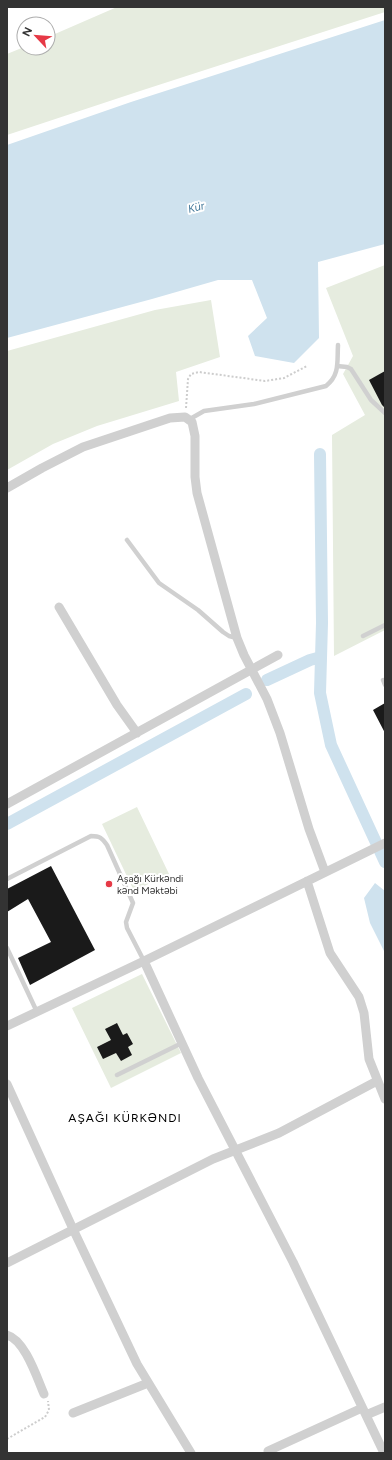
<svg xmlns="http://www.w3.org/2000/svg" width="392" height="1460" font-family="Figtree,sans-serif">
<style>
.green{fill:#e6ecdf}
.water{fill:#cfe2ee}
.lines{fill:none;stroke-linecap:round;stroke-linejoin:round}
.canal{stroke:#cfe2ee;stroke-width:12}
.building{fill:#1a1a1a}
.path{stroke:#cdcdcd;stroke-width:2;stroke-dasharray:2 2;stroke-linecap:butt}
.lane{stroke:#d0d0d0;stroke-width:4.5}
.street{stroke:#d0d0d0;stroke-width:9}
.poi-dot{fill:#e63946;stroke:#fff;stroke-width:1.5}
.labels{text-anchor:middle;stroke-width:4;stroke-linejoin:round;paint-order:stroke}
.poi-label{font-size:10px;fill:#333;stroke:#fff;text-anchor:start}
.water-label{font-size:11px;font-style:italic;fill:#3f7597;stroke:#fff}
.quarter-label{font-size:12px;letter-spacing:1px;fill:#000;stroke:#fff}
</style>
<rect width="100%" height="100%" fill="#fff"/>
<path class="green" d="M117 7H385V12L140 91 7 135V54L24 47V48H48V37Z
M385 265V630L334 656 332 435 365 415 343 374 353 356 326 288Z
M211 300 220 357 176 372 179 401 97 426 53 444 7 470V351L155 310Z
M137 807 169 874 134 891 102 824Z
M142 974 181 1053 111 1088 72 1008Z"/>
<path class="water" d="M385 20V244L318 262 319 338 294 363 255 356 248 336 267 318 252 280H218L152 299 7 338V145L131 102Z
M375 883 385 891V953L370 923 364 898Z"/>
<g class="lines">
<path class="canal" d="M320 454 322 623 320 693 331 745 385 862
M267 680 310 660 321 657
M7 824 246 694"/>
</g>
<path class="building" d="M385 371V408L382 405 369 380Z
M385 703V733L373 710Z
M51 866 95 950 30 985 18 958 51 942 28 899 7 912V889Z
M117 1023 123 1035 127 1033 133 1044 128 1047 132 1055 121 1061 116 1053 103 1059 97 1047 111 1040 105 1029Z"/>
<g class="lines">
<path class="path" d="M186 408 188 379 191 374 199 372 265 381 284 378 307 366
M7 1439 45 1417 49 1410 48 1401"/>
<path class="lane" d="M337 366 347 367 351 369 371 400 385 413
M190 419 204 411 254 404 326 386C340 375 337 362 338 345
M127 540 159 583 198 610 223 632 229 636 237 638
M363 636 385 625
M383 680 385 685
M7 879 91 836C100 836 102 838 107 845L133 903 126 922 127 928 144 961
M7 948 37 1012
M117 1075 182 1043"/>
<path class="street" d="M7 488 42 468 83 447 170 418 185 417 192 422 195 436V477L197 493 237 638 244 655 267 699 280 733 309 829 325 872
M59 607 117 705 137 733
M7 804 278 655
M307 881 330 953 359 997 364 1013 369 1059 385 1099
M144 961 198 1078 293 1262 384 1453
M7 1026 144 961 385 843
M7 1084 73 1229 137 1364 191 1453
M7 1263 213 1159 279 1133 377 1081
M7 1335C25 1340 37 1378 44 1394
M73 1413 148 1383
M366 1415 385 1407
M268 1451 362 1408"/>
</g>
<circle class="poi-dot" cx="109" cy="884" r="4"/>
<g class="labels">
<g class="poi-label">
<text x="117" y="882">Aşağı Kürkəndi<tspan x="117" dy="12">kənd Məktəbi</tspan></text>
</g>
<g class="water-label">
<text transform="translate(196 207) rotate(-14)" y="4">Kür</text>
</g>
<g class="quarter-label">
<text x="125" y="1122">AŞAĞI KÜRKƏNDI</text>
</g>
</g>
<rect width="392" height="1460" fill="none" stroke="#333333" stroke-width="16"/>
<g transform="translate(36 36) rotate(296)"><circle r="19" fill="#ffffff" stroke="#adadad"/>
<path d="M0-3L7 15L0 10L-7 15Z" fill="#e63946"/>
<text y="-6" font-size="11" font-weight="bold" text-anchor="middle" fill="#333333">N</text>
</g>
</svg>
